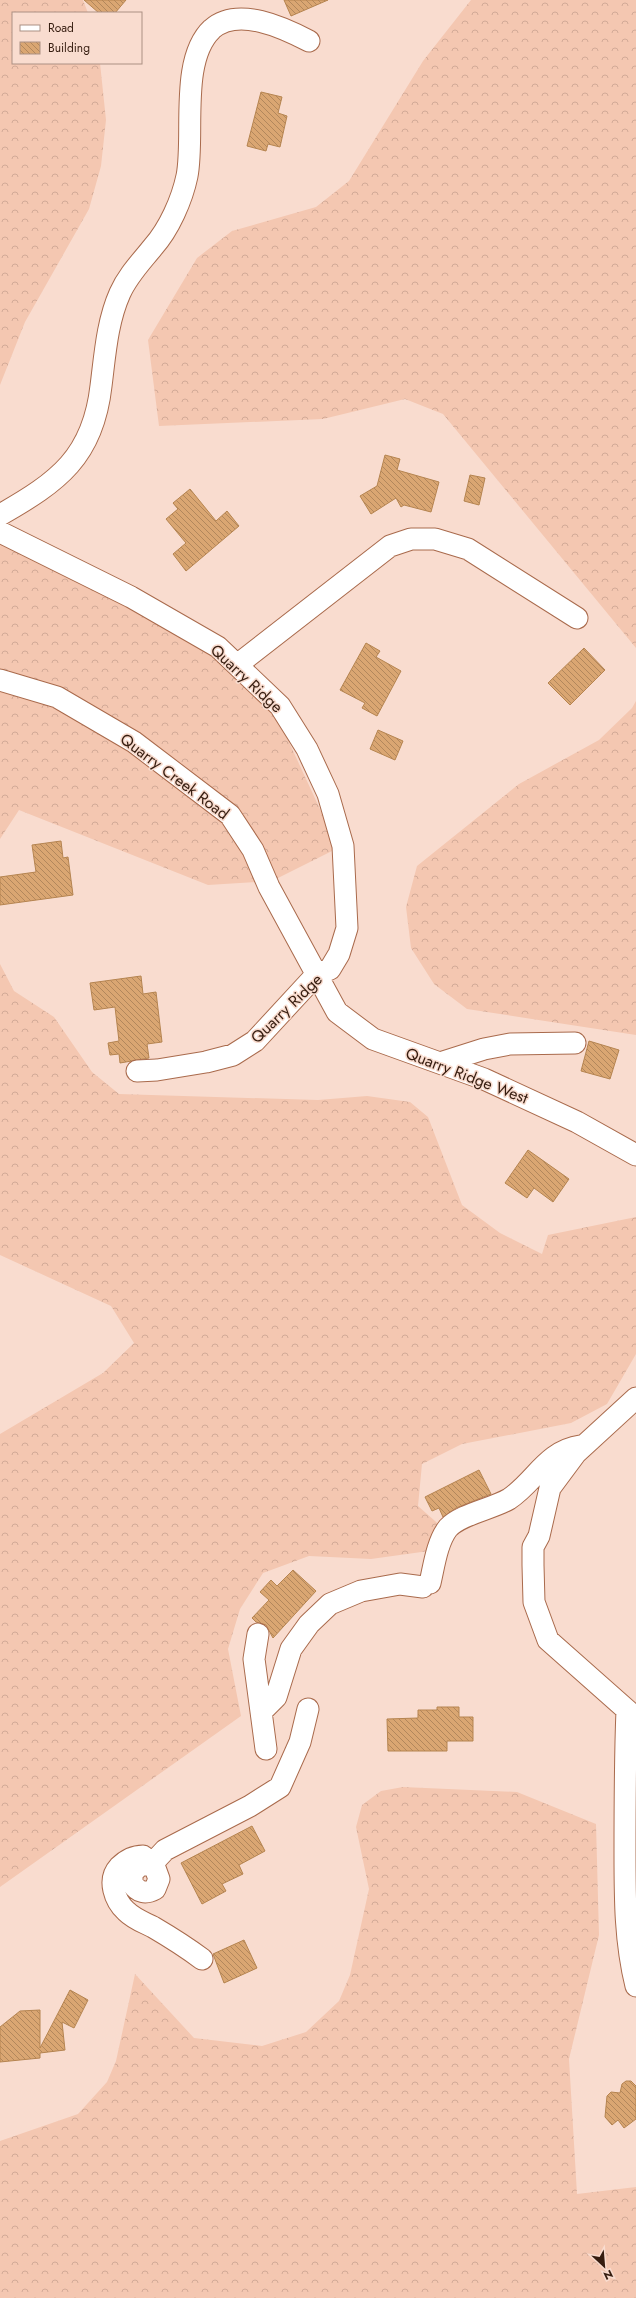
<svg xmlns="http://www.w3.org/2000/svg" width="636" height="2298" font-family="Jost,sans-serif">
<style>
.forest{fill:url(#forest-crowns)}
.building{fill:url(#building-back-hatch);stroke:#b58450}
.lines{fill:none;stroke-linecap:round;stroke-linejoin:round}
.minor-casing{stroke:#a96a4c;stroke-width:23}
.minor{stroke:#fff;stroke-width:21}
.labels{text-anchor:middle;stroke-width:3;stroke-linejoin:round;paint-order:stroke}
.street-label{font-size:16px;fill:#361d10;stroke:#f9dccf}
</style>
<defs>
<pattern id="forest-crowns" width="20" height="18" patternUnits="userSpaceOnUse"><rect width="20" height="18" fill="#f4c7b1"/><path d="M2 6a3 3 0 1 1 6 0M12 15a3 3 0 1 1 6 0" fill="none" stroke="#d2aa97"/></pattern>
<pattern id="building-back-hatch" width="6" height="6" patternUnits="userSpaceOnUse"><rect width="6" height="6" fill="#daa672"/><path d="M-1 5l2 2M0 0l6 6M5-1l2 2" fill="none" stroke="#b2875c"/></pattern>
</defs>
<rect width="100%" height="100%" fill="#f9dccf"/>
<path class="forest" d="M0 0H83L88 13H13V63H100L106 120 101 166 89 209 25 322 0 385Z
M471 0H636V648L443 414 405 399 323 419 159 426 148 340 197 258 232 231 316 207 349 181 423 61Z
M0 515 30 547 263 686 338 848 272 881 208 885 19 810 0 839Z
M636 701V1035L467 1009 434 984 411 948 406 907 417 866 519 784 599 740 632 708Z
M0 964 14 991 54 1017 92 1072 119 1094 318 1100 367 1096 410 1102 428 1117 462 1205 500 1233 542 1254 548 1235 636 1217V1354L607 1404 571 1423 462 1444 422 1464 418 1506 452 1536 436 1550 371 1559 309 1556 263 1573 240 1609 228 1649 241 1716 0 1887V1434L103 1373 134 1343 111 1306 0 1255Z
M403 1787 517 1792 596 1824 599 1935 569 2059 577 2194 636 2187V2298H0V2141L78 2114 107 2082 116 2061 135 1974 194 2038 262 2046 306 2032 339 2001 350 1975 369 1889 356 1827 362 1805 381 1791Z"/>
<path class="building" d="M84 0H126L115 13H99Z
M284 0H328L291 16Z
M261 92 282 97 278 113 287 116 280 147 268 144 266 151 247 146Z
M385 455 400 459 397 470 439 482 431 512 404 505 401 507 396 498 371 514 360 496 377 486Z
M470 475 485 478 479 505 464 501Z
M190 489 216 521 227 511 239 526 186 571 173 554 186 543 166 519 178 509 173 503Z
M366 643 380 651 376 657 401 671 377 716 362 708 365 703 340 690Z
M584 648 605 670 570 705 548 683Z
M378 730 403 741 395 760 370 749Z
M61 841 63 858 68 857 73 895 0 905V877L36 872 32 845Z
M141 976 143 994 156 992 162 1042 147 1044 149 1058 120 1063 119 1054 110 1055 108 1043 119 1041 115 1007 94 1010 90 983Z
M589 1041 619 1050 610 1079 581 1071Z
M528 1150 569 1179 553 1202 534 1188 527 1198 505 1183Z
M479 1470 491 1494 456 1508 443 1517 439 1508 432 1511 425 1497Z
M293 1570 316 1591 273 1638 266 1625 256 1622 252 1618 269 1600 260 1592 271 1580 277 1586Z
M437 1707H459V1717H473V1741H447V1751H388L387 1719 418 1718V1710H437Z
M252 1826 265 1851 239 1865 243 1874 222 1884 226 1891 202 1904 181 1863Z
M244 1940 257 1968 224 1983 213 1954Z
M70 1990 88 2000 74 2028 62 2022 65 2050 40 2053V2058L0 2062V2027L20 2011 40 2010V2048Z
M626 2081H631L636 2086V2119L624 2128 618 2120 612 2125 605 2117 607 2096 611 2092 620 2093 622 2084Z"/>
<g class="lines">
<g class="minor-casing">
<path id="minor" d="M0 515C58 482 93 457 101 386 105 355 107 322 120 293 128 275 141 262 153 247 169 229 182 200 187 176 195 136 179 60 212 29 238 6 284 28 309 41
M0 532 131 597 218 647 280 706 307 749 328 794 343 846 347 928 339 954 330 969 316 975 255 1041 233 1055 206 1062 157 1070 137 1071
M237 665 390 546 411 539H435L468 549 577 618
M0 680 57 697 134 742 230 815 253 850 269 887 337 1012 373 1039 484 1079 577 1122 636 1155
M440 1063 484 1049 510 1044 575 1043
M636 1398 576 1453 550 1488 539 1536 533 1547V1565L534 1602 548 1640 636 1718
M430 1583C434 1566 437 1542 448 1528 461 1514 492 1509 509 1499 536 1481 546 1451 581 1446
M258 1634 254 1659 266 1749
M627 1710C625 1758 625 1805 625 1853 625 1898 625 1942 636 1986
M261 1712 276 1697 291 1649 309 1624 330 1604 361 1591 400 1584 423 1587
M151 1865H140L132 1873V1883C138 1893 146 1894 155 1889L159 1879 155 1868 143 1856C133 1856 126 1860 119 1867 107 1880 115 1901 126 1911 134 1919 143 1922 153 1927 170 1937 186 1947 202 1959
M151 1865 165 1850 250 1806 280 1787 300 1742 308 1709"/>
</g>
<use href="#minor" class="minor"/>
</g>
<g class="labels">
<g class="street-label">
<text transform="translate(247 678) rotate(43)" y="6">Quarry Ridge</text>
<text transform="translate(175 776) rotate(37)" y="6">Quarry Creek Road</text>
<text transform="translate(286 1008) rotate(-44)" y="6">Quarry Ridge</text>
<text transform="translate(467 1075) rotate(21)" y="6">Quarry Ridge West</text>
</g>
</g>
<rect x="12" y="12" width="130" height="52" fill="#f9dccf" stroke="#ab9083"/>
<rect x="20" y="25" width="20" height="6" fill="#ffffff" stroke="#ab9083"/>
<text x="48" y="32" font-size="12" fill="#361d10">Road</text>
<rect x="20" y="42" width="20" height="12" fill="url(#building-back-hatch)" stroke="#ab9083"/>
<text x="48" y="52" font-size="12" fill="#361d10">Building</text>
<g transform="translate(604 2266) rotate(154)" stroke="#f9dccf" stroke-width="3" paint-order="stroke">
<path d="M0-3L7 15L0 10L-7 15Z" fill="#361d10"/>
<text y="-6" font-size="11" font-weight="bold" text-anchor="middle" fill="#361d10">N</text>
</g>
</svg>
